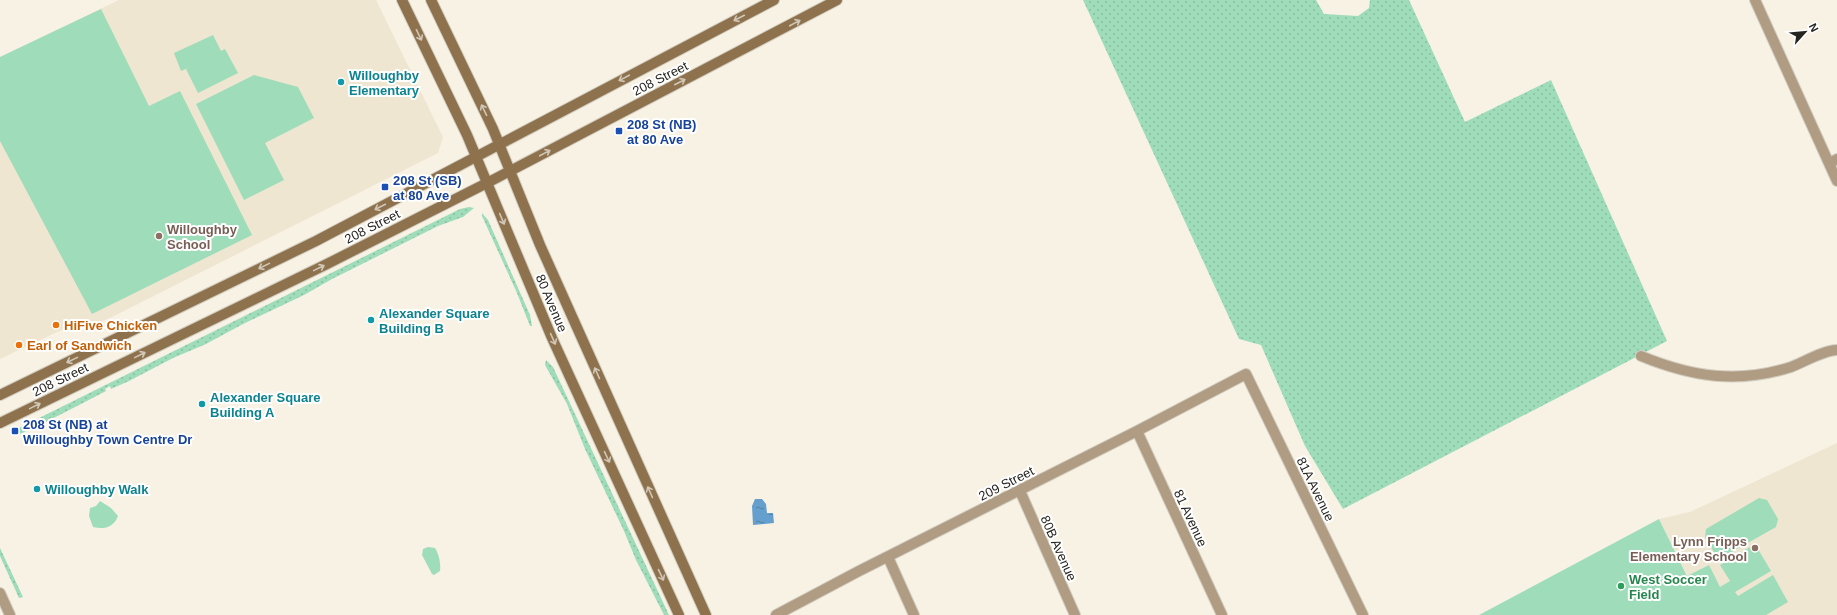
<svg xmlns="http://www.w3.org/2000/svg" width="1837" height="615" font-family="Helvetica,sans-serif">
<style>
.built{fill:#efe6d1}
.grass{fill:url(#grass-dots)}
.park{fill:#9edcba}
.water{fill:url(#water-ripples)}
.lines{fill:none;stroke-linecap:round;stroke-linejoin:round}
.minor-casing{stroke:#d2cdc1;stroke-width:12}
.tertiary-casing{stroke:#d2cdc1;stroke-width:12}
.secondary-casing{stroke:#d2cdc1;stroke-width:12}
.minor{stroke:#af9c83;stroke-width:10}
.tertiary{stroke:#af9c83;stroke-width:10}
.secondary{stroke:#8d724d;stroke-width:10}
.oneway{stroke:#d1c7b8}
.culture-dot{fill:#0f9aa8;stroke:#fff;stroke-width:1.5}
.transit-dot{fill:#1a4fb4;stroke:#fff;stroke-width:1.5}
.education-dot{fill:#8d6e63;stroke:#fff;stroke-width:1.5}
.food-dot{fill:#e8710a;stroke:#fff;stroke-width:1.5}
.leisure-dot{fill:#2e9e5b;stroke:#fff;stroke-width:1.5}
.labels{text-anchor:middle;stroke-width:4;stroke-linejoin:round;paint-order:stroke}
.culture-label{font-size:13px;font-weight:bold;fill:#0d838f;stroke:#fff;text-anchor:start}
.street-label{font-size:13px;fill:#26241f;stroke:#fff}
.transit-label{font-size:13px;font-weight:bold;fill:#164399;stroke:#fff;text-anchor:start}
.education-label{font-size:13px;font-weight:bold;fill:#785e54;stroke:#fff;text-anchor:start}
.food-label{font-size:13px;font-weight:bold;fill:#c56008;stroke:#fff;text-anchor:start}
.leisure-label{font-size:13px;font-weight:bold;fill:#27864d;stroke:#fff;text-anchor:start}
</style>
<defs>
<pattern id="grass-dots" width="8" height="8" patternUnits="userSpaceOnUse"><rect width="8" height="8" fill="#9edcba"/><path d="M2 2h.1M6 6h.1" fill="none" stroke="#88bd9f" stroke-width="1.8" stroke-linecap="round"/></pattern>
<pattern id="water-ripples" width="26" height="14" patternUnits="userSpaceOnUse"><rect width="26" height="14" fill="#649fcd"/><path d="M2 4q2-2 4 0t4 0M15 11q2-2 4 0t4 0" fill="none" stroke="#5281a6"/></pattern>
</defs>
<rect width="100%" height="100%" fill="#f8f2e4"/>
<path class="built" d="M119 0H376L443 137 438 153 110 318 96 324 85 319 0 359V57Z
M1837 443V615H1707L1659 519 1690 512Z"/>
<path class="grass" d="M1083 0H1316L1324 14 1358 16 1369 8 1370 0H1409L1465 122 1551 80 1667 341 1343 509 1305 446 1261 345 1239 339Z
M469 207 474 208 463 217 438 226 332 279 304 295 243 324 206 344 173 358 129 381 111 389 110 386 105 389 106 391C77 406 49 421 20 434L17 429 460 209Z
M482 213 488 220 530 315 532 326H530L517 293 482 216Z
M546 360 553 367 669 615H664L636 560 624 531 585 449 567 404 545 365Z
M0 548 23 597 19 598 0 556Z"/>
<path class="park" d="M101 9 149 106 180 91 252 235 92 314 0 141V57Z
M213 35 221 51 225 49 238 73 198 93 186 69 192 66 181 71 174 53Z
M254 75 298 87 314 118 265 143 284 180 244 200 196 104Z
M1759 498 1767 500 1778 519 1776 527 1723 557 1715 554 1705 537 1706 529Z
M100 501 111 508 118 516C114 527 104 530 93 527L89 516 90 508 96 506Z
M1659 519 1687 576 1709 565 1720 587 1730 581 1720 565 1755 544 1771 571 1735 592 1738 596 1773 575 1788 602 1766 615H1479Z
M428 547 435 548C439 554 441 564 440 571L434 575 432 574 422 555 423 549Z"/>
<path class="water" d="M755 499H762L766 504 767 513H773L774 523 753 525 752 506Z"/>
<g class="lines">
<g class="minor-casing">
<path id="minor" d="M1830 163 1837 159
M1641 356C1692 377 1738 384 1791 367 1804 362 1824 350 1837 350
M1137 431 1222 615
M1020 491 1075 615
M888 557 914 615
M776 615 859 571 1137 431 1246 374 1363 615"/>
</g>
<g class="tertiary-casing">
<path id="tertiary" d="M1755 0 1837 181
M0 593 10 615"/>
</g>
<g class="secondary-casing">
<path id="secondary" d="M402 0 467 135 552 338 679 615
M431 0 493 129 540 245 706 615
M0 395 316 241 774 0
M0 423 327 264 487 183 837 0"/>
</g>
<use href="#minor" class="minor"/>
<use href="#tertiary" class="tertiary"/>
<use href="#secondary" class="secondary"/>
</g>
<defs><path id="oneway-shaft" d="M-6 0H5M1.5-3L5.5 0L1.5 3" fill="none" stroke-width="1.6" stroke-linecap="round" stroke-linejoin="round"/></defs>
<g class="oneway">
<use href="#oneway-shaft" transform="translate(739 18) rotate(153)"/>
<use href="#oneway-shaft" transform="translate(795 23) rotate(-28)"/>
<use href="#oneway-shaft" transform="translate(419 35) rotate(64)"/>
<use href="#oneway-shaft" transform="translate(624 78) rotate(152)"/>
<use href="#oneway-shaft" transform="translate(680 82) rotate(-27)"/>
<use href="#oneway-shaft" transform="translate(484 110) rotate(-116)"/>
<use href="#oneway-shaft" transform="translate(545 153) rotate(-28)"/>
<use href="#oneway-shaft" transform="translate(380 207) rotate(153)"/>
<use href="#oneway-shaft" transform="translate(502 219) rotate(67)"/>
<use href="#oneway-shaft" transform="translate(264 266) rotate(154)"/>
<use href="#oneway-shaft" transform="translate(319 268) rotate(-26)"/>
<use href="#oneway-shaft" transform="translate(553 339) rotate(66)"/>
<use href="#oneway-shaft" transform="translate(140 355) rotate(-26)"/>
<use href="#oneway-shaft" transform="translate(72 360) rotate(154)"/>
<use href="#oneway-shaft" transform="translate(597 373) rotate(-114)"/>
<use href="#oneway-shaft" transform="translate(35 406) rotate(-26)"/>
<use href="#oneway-shaft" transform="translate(607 457) rotate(65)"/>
<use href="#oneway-shaft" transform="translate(650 492) rotate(-114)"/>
<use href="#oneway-shaft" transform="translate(661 575) rotate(65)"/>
</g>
<g class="culture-dot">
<circle cx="341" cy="82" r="4"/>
<circle cx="371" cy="320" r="4"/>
<circle cx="202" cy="404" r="4"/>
<circle cx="37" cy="489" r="4"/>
</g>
<g class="transit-dot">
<rect x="615" y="127" width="8" height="8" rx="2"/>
<rect x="381" y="183" width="8" height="8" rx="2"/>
<rect x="11" y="427" width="8" height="8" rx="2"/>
</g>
<g class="education-dot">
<circle cx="159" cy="236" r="4"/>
<circle cx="1755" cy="548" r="4"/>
</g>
<g class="food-dot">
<circle cx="56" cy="325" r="4"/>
<circle cx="19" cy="345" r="4"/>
</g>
<circle class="leisure-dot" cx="1621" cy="586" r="4"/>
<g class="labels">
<g class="culture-label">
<text x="349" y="80">Willoughby<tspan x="349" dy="15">Elementary</tspan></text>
<text x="379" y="318">Alexander Square<tspan x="379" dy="15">Building B</tspan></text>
<text x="210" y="402">Alexander Square<tspan x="210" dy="15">Building A</tspan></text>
<text x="45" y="494">Willoughby Walk</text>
</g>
<g class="street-label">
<text transform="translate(660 78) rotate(-27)" y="5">208 Street</text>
<text transform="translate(372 226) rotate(-27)" y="5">208 Street</text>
<text transform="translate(552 303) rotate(67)" y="5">80 Avenue</text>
<text transform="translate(60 379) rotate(-26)" y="5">208 Street</text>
<text transform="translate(1006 483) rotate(-27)" y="5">209 Street</text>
<text transform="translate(1316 489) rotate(64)" y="5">81A Avenue</text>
<text transform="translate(1191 518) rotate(65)" y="5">81 Avenue</text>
<text transform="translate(1059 548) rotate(66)" y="5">80B Avenue</text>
</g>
<g class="transit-label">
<text x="627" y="129">208 St (NB)<tspan x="627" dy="15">at 80 Ave</tspan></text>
<text x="393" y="185">208 St (SB)<tspan x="393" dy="15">at 80 Ave</tspan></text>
<text x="23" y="429">208 St (NB) at<tspan x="23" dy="15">Willoughby Town Centre Dr</tspan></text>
</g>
<g class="education-label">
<text x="167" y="234">Willoughby<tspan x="167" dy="15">School</tspan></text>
<text x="1747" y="546" text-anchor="end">Lynn Fripps<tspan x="1747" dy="15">Elementary School</tspan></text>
</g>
<g class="food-label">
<text x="64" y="330">HiFive Chicken</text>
<text x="27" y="350">Earl of Sandwich</text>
</g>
<g class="leisure-label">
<text x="1629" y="584">West Soccer<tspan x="1629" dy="15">Field</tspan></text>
</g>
</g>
<g transform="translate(1805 32) rotate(63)" stroke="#ffffff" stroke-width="3" paint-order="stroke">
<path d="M0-3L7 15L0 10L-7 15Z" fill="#26241f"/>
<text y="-6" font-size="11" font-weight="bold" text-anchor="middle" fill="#26241f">N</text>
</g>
</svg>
